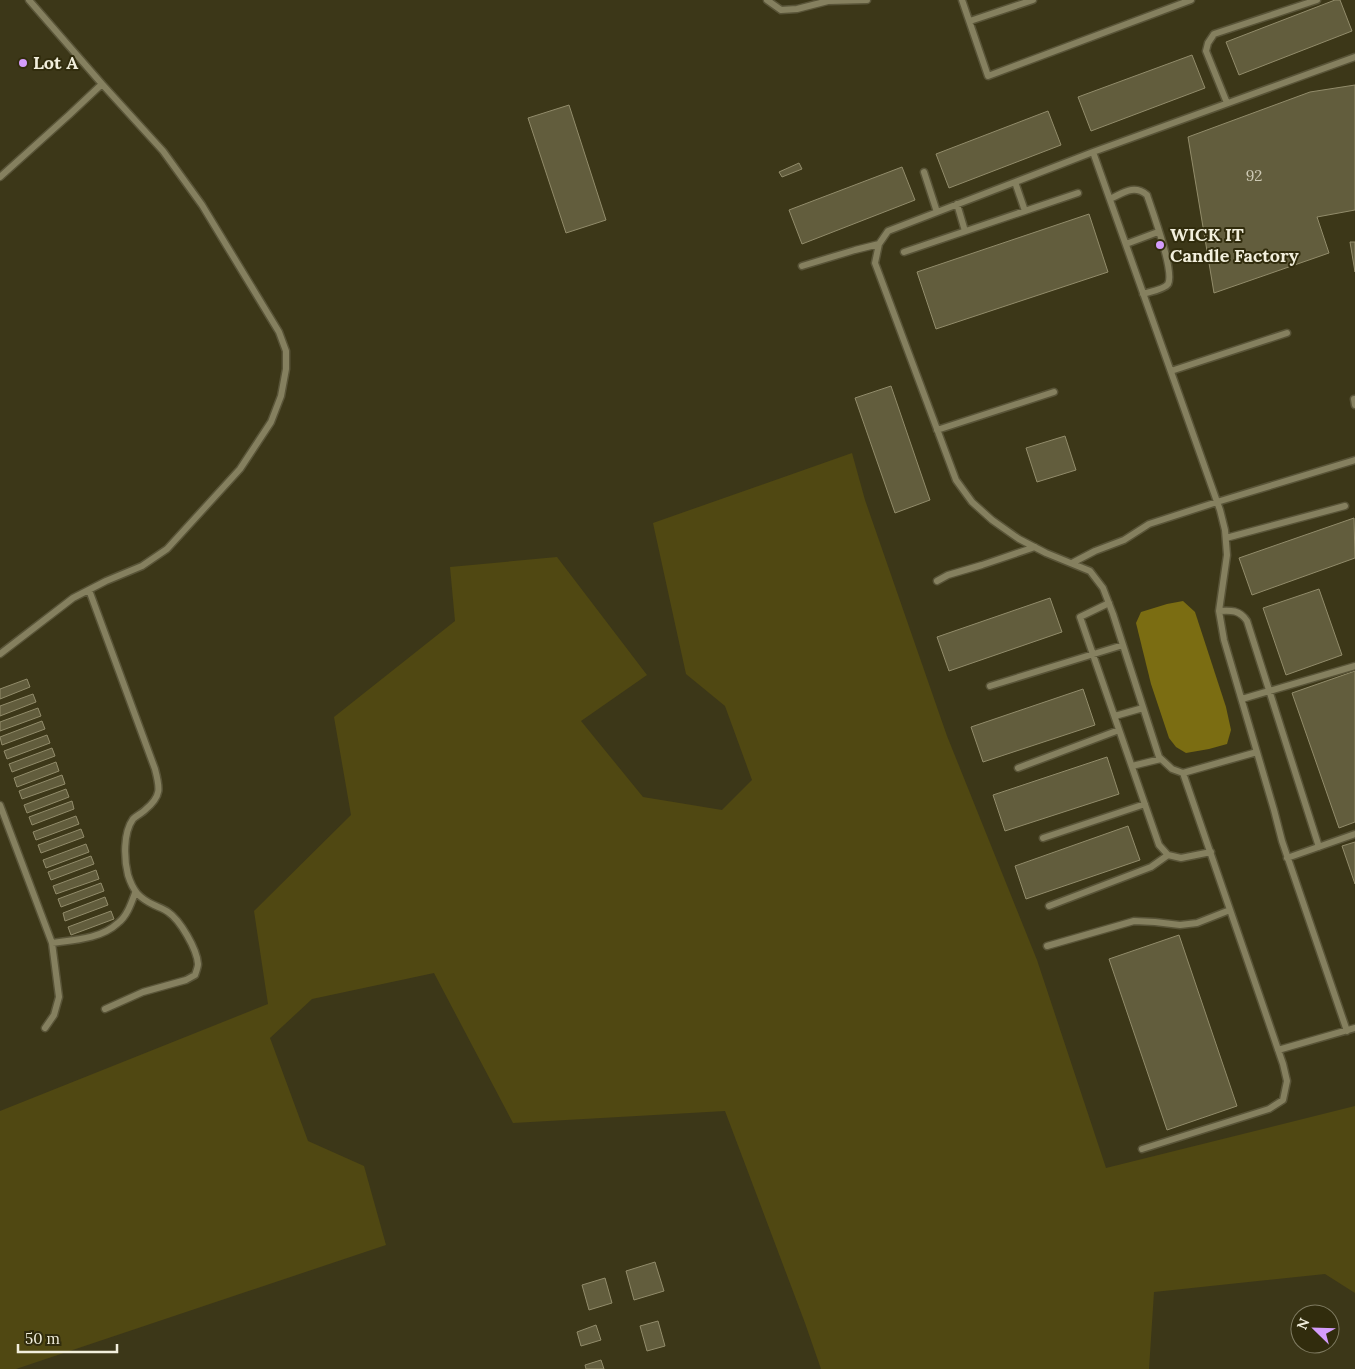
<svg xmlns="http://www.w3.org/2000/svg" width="1355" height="1369" font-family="Lora,serif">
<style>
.green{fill:#504812}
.water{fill:#7b6d12}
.building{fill:#625d3d;stroke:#928c6b}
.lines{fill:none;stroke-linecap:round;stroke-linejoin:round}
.lane-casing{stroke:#595438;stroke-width:9}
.lane{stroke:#85805f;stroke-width:6}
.poi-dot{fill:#d49cfc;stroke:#312c0d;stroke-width:2}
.labels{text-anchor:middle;stroke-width:4;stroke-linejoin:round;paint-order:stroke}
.number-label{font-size:15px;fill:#cecab5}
.poi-label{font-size:18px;font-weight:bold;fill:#f2efdd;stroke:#312c0d;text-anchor:start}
</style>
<rect width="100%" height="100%" fill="#3c3718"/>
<path class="green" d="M852 453 865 500 947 736 1037 960 1106 1168 1355 1106V1293L1325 1274 1154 1292 1149 1369H821L805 1323 725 1111 513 1123 434 973 312 999 270 1038 308 1141 364 1166 386 1245 16 1369H0V1111L268 1004 254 911 351 815 334 717 455 621 450 567 557 557 647 675 581 721 643 797 722 810 752 780 725 706 686 674 653 523Z"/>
<path class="water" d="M1183 601 1195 612 1226 707 1231 730 1227 744 1209 749 1186 753 1176 747 1169 738 1151 684 1136 623 1141 612 1167 604Z"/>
<path class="building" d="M1335 0H1340L1352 31 1239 75 1226 42Z
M1192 55 1205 88 1091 131 1078 97Z
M1355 85V210L1317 217 1329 253 1214 293 1188 137 1310 92Z
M569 105 606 220 566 233 528 118Z
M1048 111 1061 145 949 188 936 154Z
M799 163 802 169 782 177 779 172Z
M902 167 915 200 802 244 789 210Z
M1089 214 1108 272 936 329 917 272Z
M1350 242H1355V272Z
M891 386 930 500 895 513 855 398Z
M1065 436 1076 470 1037 482 1026 448Z
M1354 518 1355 558 1252 595 1239 558Z
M1319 589 1342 655 1286 675 1263 608Z
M1050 598 1062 632 949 671 937 637Z
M1355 671V822L1339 828 1292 693Z
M27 679 30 687 0 699V689Z
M1083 689 1095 725 983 762 971 727Z
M33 694 36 702 0 716V706Z
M38 708 41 716 0 731V722Z
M42 721 45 729 2 745 0 737Z
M47 735 50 743 7 759 4 751Z
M52 748 55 756 12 772 9 764Z
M1107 757 1119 794 1005 831 993 795Z
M56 762 59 771 17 787 14 778Z
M62 775 65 784 22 799 19 791Z
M66 789 69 797 27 813 24 805Z
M72 801 74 809 32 825 29 817Z
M76 816 79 824 36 840 33 832Z
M1128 826 1140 860 1026 899 1015 866Z
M81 829 84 837 41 853 38 845Z
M1355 842V884L1342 846Z
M86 844 89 852 46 868 43 860Z
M91 856 94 864 51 880 48 872Z
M96 870 99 879 56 894 53 886Z
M101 883 104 891 61 907 58 899Z
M105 897 108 905 65 921 63 913Z
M111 911 114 919 71 935 68 927Z
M1179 935 1237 1106 1167 1130 1109 959Z
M655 1262 664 1291 634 1300 626 1271Z
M605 1278 612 1303 589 1310 582 1285Z
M658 1321 665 1346 647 1351 640 1326Z
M596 1325 601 1340 581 1346 577 1332Z
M601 1360 604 1369H586L585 1365Z"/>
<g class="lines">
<g class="lane-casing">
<path id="lane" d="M767 0 781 10 797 9 828 1 867 0
M962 0 988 76 1191 0
M970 21 1033 0
M1227 103 1206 51 1208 43 1214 34 1317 0
M1093 152 1220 510 1225 530 1227 555 1219 611 1224 640 1274 810 1282 841 1347 1031
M924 172 937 212
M0 177 69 115 102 84 29 0
M1015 182 1025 211
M1110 199C1123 193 1134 184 1147 195 1152 210 1175 272 1168 284 1165 289 1149 292 1143 294
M957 204 965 231
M1126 244 1158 232
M904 252 1078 193
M802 266 855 250 879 244
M1171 371 1287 333
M1355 399H1354L1355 405
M937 430 1054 392
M1226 538 1345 506
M1072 563 1095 551 1124 540 1149 524 1217 502 1355 460
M937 581 948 575 982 565 1035 547
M89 590 155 769C160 788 162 796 145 810 142 813 136 816 133 819 123 833 124 859 128 875 133 891 139 898 154 905 158 907 164 909 168 912 180 920 197 949 198 964 198 967 196 972 195 975L186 980 143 992 105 1009
M1109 603 1080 617 1159 845 1168 855 1181 858 1211 852
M1219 611C1231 610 1240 610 1247 621L1319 847
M0 654 73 598 106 581 142 566 167 549 240 469 271 422 281 396 286 369V351L279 332 202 205 163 151 102 84
M990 686 1123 645
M1242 699 1355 666
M1115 716 1143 708
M1132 766 1161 759
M1018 768 1119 730
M1183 773 1257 752
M0 805 52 943 59 997 54 1015 45 1028
M1043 838 1145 804
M1287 858 1355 834
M1049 906 1151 867 1168 855
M52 943C74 940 101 939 118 923 127 916 131 904 135 893
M1047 946 1134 921 1155 922 1180 925 1197 923 1230 910
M1278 1050 1355 1028
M1142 1149 1269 1109 1283 1100 1287 1081 1283 1064 1183 773 1172 769 1159 757 1113 614 1103 588 1090 571 1046 553 1019 539 992 520 972 502 956 480 875 263 879 244 888 231 1093 152 1355 57"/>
</g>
<use href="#lane" class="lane"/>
</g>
<g class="poi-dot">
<circle cx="23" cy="63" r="5"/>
<circle cx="1160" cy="245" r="5"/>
</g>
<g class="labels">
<g class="number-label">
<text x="1254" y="181">92</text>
</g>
<g class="poi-label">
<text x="33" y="69">Lot A</text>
<text x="1170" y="241">WICK IT<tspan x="1170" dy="21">Candle Factory</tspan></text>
</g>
</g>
<g transform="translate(1315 1329) rotate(293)"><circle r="24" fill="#312c0d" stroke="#7e7a60"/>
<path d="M0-4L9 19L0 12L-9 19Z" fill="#d49cfc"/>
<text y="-8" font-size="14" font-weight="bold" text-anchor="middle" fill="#f2efdd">N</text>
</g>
<path d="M18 1344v8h99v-8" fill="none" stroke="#f2efdd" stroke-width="2.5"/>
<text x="25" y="1344" font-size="15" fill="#f2efdd" stroke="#312c0d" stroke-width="4" paint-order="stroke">50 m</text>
</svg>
